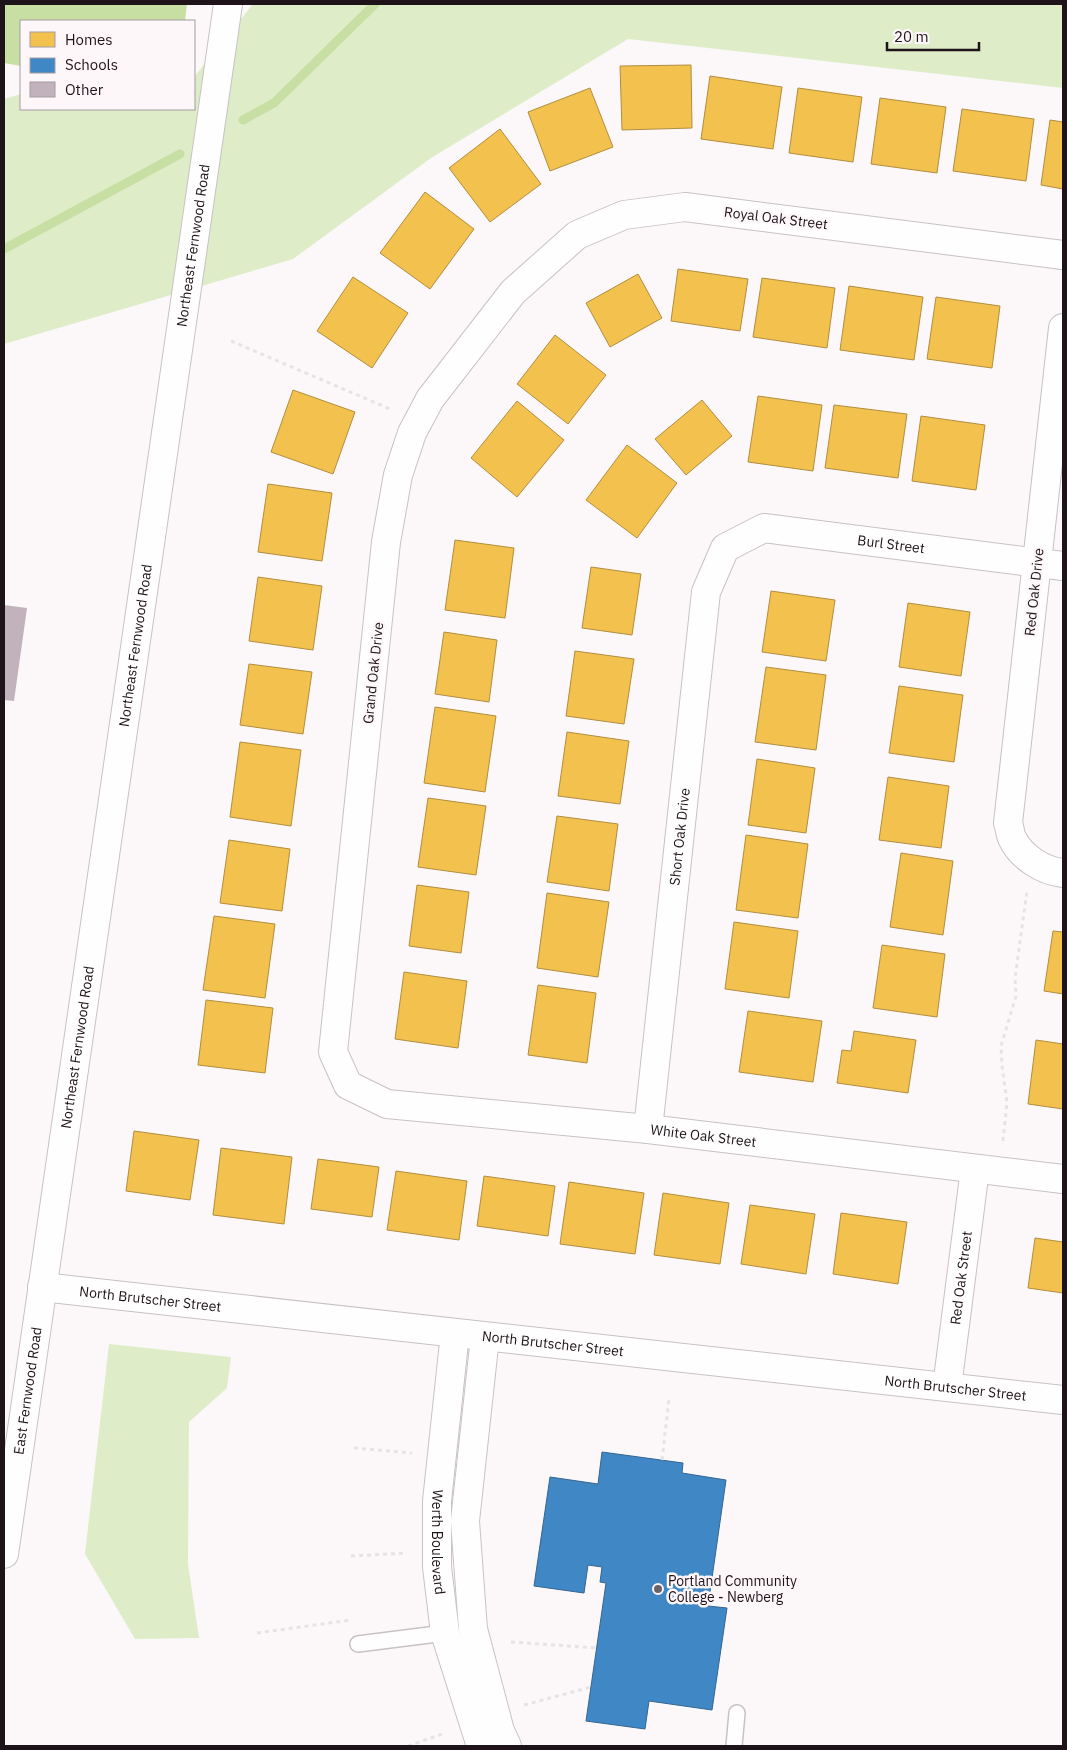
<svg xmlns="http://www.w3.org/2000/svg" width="1067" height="1750" font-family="'IBM Plex Sans',sans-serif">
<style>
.green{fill:#deecc8}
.water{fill:#c8dfa3}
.homes{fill:#f2c14e;stroke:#b28d3e}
.schools{fill:#3f88c5;stroke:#356591}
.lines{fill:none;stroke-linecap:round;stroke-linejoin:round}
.stream{stroke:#c8dfa3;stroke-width:9}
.building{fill:#c2b2bc}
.lane-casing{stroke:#c8c1c5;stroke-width:18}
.street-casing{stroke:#c8c1c5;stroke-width:30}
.secondary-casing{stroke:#c8c1c5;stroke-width:30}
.path{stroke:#e5e4e5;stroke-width:3;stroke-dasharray:4 4;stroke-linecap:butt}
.lane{stroke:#fffefe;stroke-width:15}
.street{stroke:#fffefe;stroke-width:28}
.secondary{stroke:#fffefe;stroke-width:28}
.poi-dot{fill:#6b6368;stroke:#fdf7fa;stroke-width:2}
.labels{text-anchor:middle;stroke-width:5;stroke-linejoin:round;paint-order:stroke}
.street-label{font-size:14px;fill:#1d1319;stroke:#fdf7fa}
.poi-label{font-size:14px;fill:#1d1319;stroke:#fdf7fa;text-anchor:start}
</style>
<rect width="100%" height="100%" fill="#fcf8fa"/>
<path class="green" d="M253 4H1063V88L628 39 431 158 293 259 4 344V99L21 94V109H194V77Z
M109 1344 231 1357 227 1388 189 1422 188 1564 199 1638 135 1639 85 1554Z"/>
<path class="water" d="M4 4H187L185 21H21V66L4 63Z"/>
<path class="homes" d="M691 65 692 128 622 130 620 66Z
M710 76 782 87 773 149 701 139Z
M590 88 613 147 550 171 528 112Z
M798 88 862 97 853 162 789 153Z
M880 98 946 107 937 173 871 164Z
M962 109 1034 119 1026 181 953 171Z
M1050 120 1063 122V189L1041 185Z
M500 129 541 184 490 222 449 168Z
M425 192 474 229 430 289 380 253Z
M678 269 748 279 740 331 671 321Z
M638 274 662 318 610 347 586 303Z
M353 277 408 313 372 368 317 331Z
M762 278 835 288 827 348 753 337Z
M849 286 923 297 914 360 840 350Z
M936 297 1000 306 992 368 927 359Z
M555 335 606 375 568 424 517 384Z
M293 390 355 412 333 474 271 452Z
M758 396 822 405 813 471 748 462Z
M702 400 732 436 686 475 655 439Z
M517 401 564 440 517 497 471 458Z
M834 405 907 414 898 478 825 468Z
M921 416 985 425 976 490 912 481Z
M627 445 677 483 637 538 586 500Z
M268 484 332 493 322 561 258 552Z
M455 540 514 548 505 618 445 610Z
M591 567 641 574 632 635 582 628Z
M258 577 322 586 313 650 249 641Z
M771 591 835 600 826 661 762 652Z
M908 603 970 612 961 676 899 667Z
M444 632 497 640 489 702 435 694Z
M575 651 634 659 624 724 566 716Z
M249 664 312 672 303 734 240 725Z
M766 667 826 675 816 750 755 742Z
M899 686 963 695 954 762 889 753Z
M435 707 496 716 485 792 424 783Z
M567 732 629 741 620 804 558 796Z
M240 742 301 750 291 826 230 817Z
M757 759 815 768 806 833 748 825Z
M888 777 949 786 941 848 879 840Z
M428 798 486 806 476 875 418 867Z
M557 816 618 824 609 891 547 882Z
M746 835 808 844 798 918 736 910Z
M229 840 290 849 282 911 220 903Z
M901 853 953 861 943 935 890 927Z
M417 885 469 892 461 953 409 946Z
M547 893 609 902 598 977 537 968Z
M214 916 275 924 265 998 203 990Z
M734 922 798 931 789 998 725 989Z
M1053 931 1063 932V994L1044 991Z
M882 945 945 954 937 1017 873 1008Z
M404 972 467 981 458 1048 395 1039Z
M538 985 596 993 587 1063 528 1055Z
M206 1000 273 1008 265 1073 198 1065Z
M748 1011 822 1021 813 1082 739 1072Z
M854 1031 916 1040 908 1093 837 1083 842 1050 851 1051Z
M1036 1040 1063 1044V1109L1028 1104Z
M134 1131 199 1140 190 1200 126 1191Z
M221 1148 292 1157 284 1224 213 1215Z
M318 1159 379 1167 372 1217 311 1209Z
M396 1171 467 1181 459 1240 387 1230Z
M484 1176 555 1186 548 1236 477 1226Z
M569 1182 644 1193 635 1254 560 1244Z
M663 1193 729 1203 720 1264 654 1255Z
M750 1205 815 1214 806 1274 741 1264Z
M841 1213 907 1222 898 1284 833 1274Z
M1035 1238 1063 1242V1293L1028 1288Z"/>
<path class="schools" d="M602 1452 683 1463 682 1473 726 1480 708 1606 727 1608 712 1710 649 1701 645 1729 586 1721 606 1583 600 1582 602 1567 588 1565 584 1593 534 1586 550 1477 598 1484Z"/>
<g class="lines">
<path class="stream" d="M243 120 274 103 375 4
M4 249 180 154"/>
</g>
<path class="building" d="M4 605 27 608 14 701 4 700Z"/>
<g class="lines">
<g class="lane-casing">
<path id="lane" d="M358 1644 445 1633
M734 1746 737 1713"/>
</g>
<g class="street-casing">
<g id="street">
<path id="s1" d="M1063 255 685 207 624 215 577 235 513 292 430 399 412 433 398 475 386 542 333 1052 348 1085 387 1104 648 1129 1063 1179"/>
<path d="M1063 328 1008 823C1010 828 1010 834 1012 838 1021 857 1043 871 1063 873"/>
<path id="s2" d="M648 1129 706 592 725 548 764 528 1063 566"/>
<path id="s3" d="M947 1387 975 1169"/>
</g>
</g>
<g class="secondary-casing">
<g id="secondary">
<path id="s4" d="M42 1287 1063 1400"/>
<path id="s5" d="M455 1333 437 1501V1567L445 1633 481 1746"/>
<path d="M485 1337 465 1521 473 1629 500 1731 507 1746"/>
<path id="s6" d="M4 1554 228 4"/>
</g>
</g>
<path class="path" d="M231 341 390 409
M1003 1141 1007 1102 1002 1066 1001 1046 1016 996 1015 978 1027 891
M354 1448 412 1453
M662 1460 669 1399
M351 1556 407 1553
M257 1633 351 1620
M511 1642 597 1648
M524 1705 591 1687
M408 1746 445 1733"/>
<use href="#lane" class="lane"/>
<use href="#street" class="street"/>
<use href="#secondary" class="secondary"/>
</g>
<circle class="poi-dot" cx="658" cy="1589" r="5"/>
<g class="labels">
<g class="street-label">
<text transform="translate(776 218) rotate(7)" y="5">Royal Oak Street</text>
<text dy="5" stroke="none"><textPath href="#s6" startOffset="1322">Northeast Fernwood Road</textPath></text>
<text dy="5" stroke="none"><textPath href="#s2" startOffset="760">Burl Street</textPath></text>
<text transform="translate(1034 592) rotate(-84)" y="5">Red Oak Drive</text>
<text dy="5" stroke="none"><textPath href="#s6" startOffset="918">Northeast Fernwood Road</textPath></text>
<text transform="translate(373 673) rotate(-84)" y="5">Grand Oak Drive</text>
<text dy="5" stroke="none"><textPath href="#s2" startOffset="294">Short Oak Drive</textPath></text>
<text dy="5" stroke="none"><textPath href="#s6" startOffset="512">Northeast Fernwood Road</textPath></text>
<text dy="5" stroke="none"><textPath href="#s1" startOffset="1776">White Oak Street</textPath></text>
<text dy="5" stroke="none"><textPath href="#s3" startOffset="110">Red Oak Street</textPath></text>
<text dy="5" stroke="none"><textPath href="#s4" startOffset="109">North Brutscher Street</textPath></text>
<text dy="5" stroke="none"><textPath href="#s4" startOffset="514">North Brutscher Street</textPath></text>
<text dy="5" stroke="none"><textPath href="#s4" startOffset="919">North Brutscher Street</textPath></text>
<text dy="5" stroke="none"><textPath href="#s6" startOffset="165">East Fernwood Road</textPath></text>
<text dy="5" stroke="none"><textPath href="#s5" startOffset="210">Werth Boulevard</textPath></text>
</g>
<g class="poi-label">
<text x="668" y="1586">Portland Community<tspan x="668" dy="16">College - Newberg</tspan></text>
</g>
</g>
<rect width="1067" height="1750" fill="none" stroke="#1d1319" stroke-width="10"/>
<rect x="20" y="20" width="175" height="90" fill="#fdf7fa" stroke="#a39ca0"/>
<rect x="30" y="32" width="25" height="15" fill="#f2c14e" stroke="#a39ca0"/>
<text x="65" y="45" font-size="15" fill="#1d1319">Homes</text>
<rect x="30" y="58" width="25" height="15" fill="#3f88c5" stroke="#a39ca0"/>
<text x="65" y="70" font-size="15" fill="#1d1319">Schools</text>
<rect x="30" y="82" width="25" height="15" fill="#c2b2bc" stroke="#a39ca0"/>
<text x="65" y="95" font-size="15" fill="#1d1319">Other</text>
<path d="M887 42v8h92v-8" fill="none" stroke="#1d1319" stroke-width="2.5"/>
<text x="894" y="42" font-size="15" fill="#1d1319" stroke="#fdf7fa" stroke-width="4" paint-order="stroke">20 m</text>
</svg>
